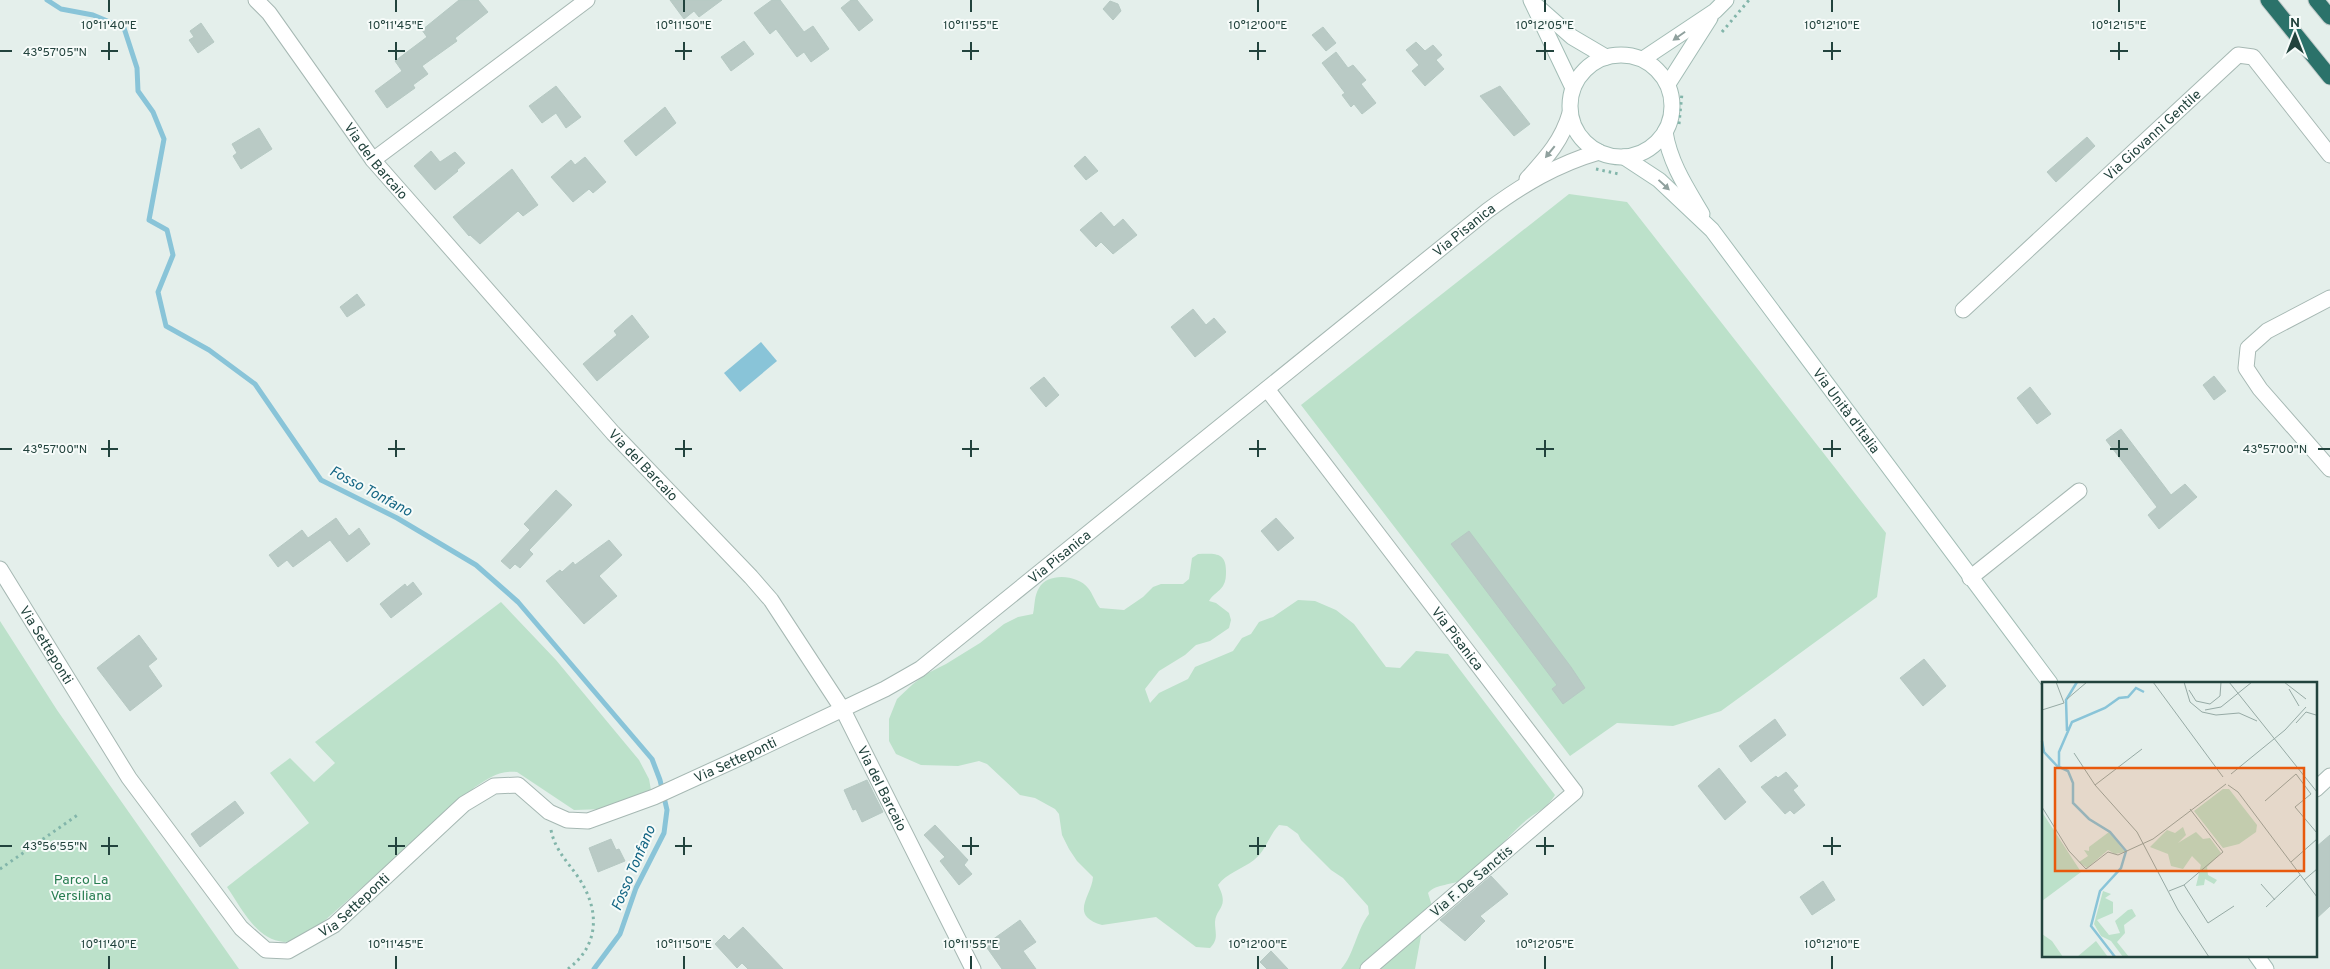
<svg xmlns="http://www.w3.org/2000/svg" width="2330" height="969" font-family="Overpass,sans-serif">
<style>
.green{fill:#bce1ca}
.water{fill:#89c4d8}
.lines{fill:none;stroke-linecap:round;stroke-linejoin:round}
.stream{stroke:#89c4d8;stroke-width:5}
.building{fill:#b9cac5;stroke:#b6c9c3}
.street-casing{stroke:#a6b8b3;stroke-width:17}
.secondary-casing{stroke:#a2bcb5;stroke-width:17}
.highway-casing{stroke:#c1cac9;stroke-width:17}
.path{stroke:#82b5aa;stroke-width:3;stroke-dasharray:2.5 4;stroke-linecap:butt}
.street{stroke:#fff;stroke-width:15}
.secondary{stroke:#fff;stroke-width:15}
.highway{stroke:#2b726a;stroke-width:15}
.oneway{fill:#90a19e}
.ticks{fill:none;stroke:#22433d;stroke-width:2}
.labels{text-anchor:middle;stroke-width:4;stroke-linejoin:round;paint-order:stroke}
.street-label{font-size:14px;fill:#22433d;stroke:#f6fbf9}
.park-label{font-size:14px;fill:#287d51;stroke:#f6fbf9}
.water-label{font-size:15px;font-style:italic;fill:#166785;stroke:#f6fbf9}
.inset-river{fill:none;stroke:#89c4d8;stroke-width:2.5}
.inset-road{fill:none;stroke:#96aaa5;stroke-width:1}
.view{fill:#e8590c;fill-opacity:0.15;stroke:#e8590c;stroke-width:2.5}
.inset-edge{fill:none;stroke:#22433d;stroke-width:2.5}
.ticks-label{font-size:12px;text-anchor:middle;fill:#22433d;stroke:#f6fbf9;stroke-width:4;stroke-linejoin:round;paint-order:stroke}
</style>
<rect width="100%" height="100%" fill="#e4efeb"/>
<path class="green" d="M1569 194 1627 202 1886 533 1877 597 1721 711 1673 726 1617 723 1570 756 1301 405Z
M1198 554C1213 554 1226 551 1226 571 1226 576 1226 581 1223 586 1219 592 1213 594 1209 601L1216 603 1229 613 1231 620 1229 628 1210 641 1196 645 1185 655 1159 671 1145 689 1150 703 1159 693 1188 679 1195 667 1233 651 1242 638 1251 634 1259 622 1273 617 1298 600 1315 601 1336 610 1354 624 1386 667 1400 668 1416 651 1448 654 1555 795C1544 812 1536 811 1523 823 1502 842 1487 863 1463 879 1452 886 1437 883 1428 893L1432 906 1423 925 1415 969H1341C1354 955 1356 931 1369 914L1368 906 1343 878 1331 870 1301 840 1298 834 1287 826 1279 825C1269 835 1266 851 1254 860 1242 869 1227 873 1218 885 1230 908 1216 907 1215 922 1215 933 1219 939 1210 948L1196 947 1156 917 1102 925C1068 915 1092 896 1093 877L1077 861 1069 849 1062 835 1059 814 1055 809 1035 798 1020 795 987 764 979 761 958 766 921 765 896 754 889 741V719L897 699 913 684 926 674 946 664 980 643 1004 624 1018 617 1033 614C1035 605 1034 596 1039 588 1048 572 1078 575 1088 588 1093 594 1095 602 1100 608L1124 610 1143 597 1153 587 1161 584H1183L1189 579 1192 558Z
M501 602 556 660 639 760 649 779 651 790 605 809 574 810 517 772C499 770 489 778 475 787L313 931C304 935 294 942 284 942 256 940 241 907 227 887L309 823 270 773 290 758 314 782 335 763 315 742Z
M0 621 57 710 239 969H0Z"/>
<path class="water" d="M761 342 777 361 740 392 724 373Z"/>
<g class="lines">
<path class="stream" d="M47 0 61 9 93 15 124 28 137 68 138 91 153 112 164 139 149 220 167 230 173 255 158 292 166 326 209 350 255 384 321 480 397 518 476 565 518 602 652 759 660 780 667 810 664 833 636 888 620 934 594 969"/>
</g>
<path class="building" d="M459 0H478L488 12 455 38 457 41 422 66 428 74 413 85 415 88 387 108 375 91 402 71 395 61 427 37 422 30Z
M670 0H722L699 17 694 11 684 19Z
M772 0H780L804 32 813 26 829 49 811 62 804 52 797 57 776 29 770 34 754 13Z
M851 0H857L873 20 859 31 841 8Z
M1110 1 1118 4 1121 11 1113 20 1103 9Z
M201 23 214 42 198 53 189 40 194 37 190 31Z
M1323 27 1336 43 1326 51 1312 35Z
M744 41 754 54 731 71 721 57Z
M1416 42 1425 51 1433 45 1442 55 1436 60 1444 69 1425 86 1412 71 1419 65 1406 50Z
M1336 52 1348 68 1353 65 1366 80 1361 84 1376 103 1362 114 1354 104 1351 107 1342 95 1345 93 1322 63Z
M556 86 581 117 566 128 556 113 542 123 529 106Z
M1500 86 1530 124 1514 136 1480 96Z
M665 107 676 123 636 156 624 141Z
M259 128 272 149 241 169 233 156 237 153 232 144Z
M2087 137 2095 146 2056 182 2047 172Z
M431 151 440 162 455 152 465 163 457 170 458 171 435 190 414 166Z
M1085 156 1098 171 1086 180 1074 166Z
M585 157 606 182 593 193 589 189 573 202 551 177 571 160 575 165Z
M512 169 538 205 523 216 518 211 480 244 470 235 469 236 453 217Z
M1101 212 1114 227 1123 219 1137 235 1113 254 1101 242 1096 247 1080 230Z
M357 294 365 305 347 317 340 307Z
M1193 309 1206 325 1214 318 1226 332 1195 357 1171 327Z
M632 315 649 337 597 381 583 364 617 335 614 331Z
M2214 376 2226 391 2214 400 2203 385Z
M1044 377 1059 395 1046 407 1030 388Z
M2030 387 2051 414 2037 424 2017 398Z
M2121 429 2171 495 2185 484 2197 497 2159 529 2148 515 2157 507 2106 440Z
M556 490 572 505 529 550 533 554 520 568 515 564 510 569 501 561 530 530 524 524Z
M336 518 349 536 359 528 370 544 347 562 330 540 293 567 287 560 278 567 269 555 302 530 308 538Z
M1276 518 1294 538 1278 551 1261 531Z
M1469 531 1571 667 1585 688 1563 704 1552 689 1557 685 1451 544Z
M609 540 622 555 599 576 617 596 584 624 546 581 560 570 562 572 573 562 575 565Z
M413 582 422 594 391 618 380 604 405 584 407 587Z
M139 635 157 659 148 666 162 686 130 711 97 668Z
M1924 659 1946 686 1923 706 1900 678Z
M1775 719 1786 735 1751 762 1739 746Z
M1719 768 1746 802 1725 820 1698 786Z
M1786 772 1798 786 1793 790 1805 805 1794 814 1790 810 1785 814 1761 787 1776 776 1778 778Z
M867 780 883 812 862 822 856 809 853 810 844 790Z
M235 801 244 813 200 847 191 834Z
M935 825 968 860 964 865 972 874 959 885 940 861 945 857 924 835Z
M2330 835V906L2316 919V847Z
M611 839 616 850 619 849 625 861 598 872 589 848Z
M1491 876 1508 894 1480 916 1485 921 1465 941 1440 920Z
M1823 881 1835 900 1812 915 1800 897Z
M1020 920 1036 942 1023 951 1036 969H1002L985 945Z
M743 927 783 969H748L742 963 737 968 715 944 724 935 729 940Z
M1271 951 1288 969H1267L1260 962Z"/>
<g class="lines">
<g class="street-casing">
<g id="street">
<path id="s1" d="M256 0 269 13 373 160 613 433 751 577 771 600 843 710 973 969"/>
<path d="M373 160 587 0"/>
<path d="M1527 179C1546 158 1562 141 1570 113"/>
<path d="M2330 298 2267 331 2248 348 2246 368 2260 389 2330 469"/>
<path id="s2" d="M1963 310 2238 55 2253 57 2330 155"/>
<path id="s3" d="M1267 389 1575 792 1368 969"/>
<path id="s4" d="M0 569 129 778 241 928 266 950 288 951 334 925 464 804 494 786 518 785 549 812 567 820 588 821 654 797 748 754 885 689 920 669 1487 211C1522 185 1557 164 1599 152"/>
<path d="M1970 578 2079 491"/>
<path d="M2316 789 2330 776"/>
</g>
</g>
<g class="secondary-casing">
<g id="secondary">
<path d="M1531 0 1573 88"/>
<path d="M1538 7 1572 37 1606 57"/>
<circle cx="1621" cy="106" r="51"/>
<path d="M1643 59 1715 11 1726 0"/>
<path d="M1668 84 1710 18"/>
<path d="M1665 132C1670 163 1686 187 1702 214"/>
<path id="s5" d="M1624 157 1659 180 1712 230 2050 683"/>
<path d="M2256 955 2266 969"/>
</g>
</g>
<g class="highway-casing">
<path id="highway" d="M2268 0 2330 77
M2316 0 2330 17"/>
</g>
<path class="path" d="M1722 32 1749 0
M1679 124 1682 93
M1596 169 1619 174
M551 830C555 850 567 861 578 877 600 909 600 945 568 969
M0 869 79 814"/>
<use href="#street" class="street"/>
<use href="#secondary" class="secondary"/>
<use href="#highway" class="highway"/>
</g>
<defs><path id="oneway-solid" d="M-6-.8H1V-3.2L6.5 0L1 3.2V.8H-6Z" transform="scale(1.25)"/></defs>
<g class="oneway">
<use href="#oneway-solid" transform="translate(1679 36) rotate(145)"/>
<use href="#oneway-solid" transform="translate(1550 152) rotate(129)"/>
<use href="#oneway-solid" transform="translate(1664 185) rotate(43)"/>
</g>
<path class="ticks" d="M109 0V12M396 0V12M684 0V12M971 0V12M1258 0V12M1545 0V12M1832 0V12M2119 0V12M109 42V60M396 42V60M684 42V60M971 42V60M1258 42V60M1545 42V60M1832 42V60M2119 42V60M0 51H12M101 51H118M388 51H405M675 51H692M962 51H979M1249 51H1266M1536 51H1554M1823 51H1841M2110 51H2128M109 440V457M396 440V457M684 440V457M971 440V457M1258 440V457M1545 440V457M1832 440V457M2119 440V457M0 449H12M101 449H118M388 449H405M675 449H692M962 449H979M1249 449H1266M1536 449H1554M1823 449H1841M2110 449H2128M2318 449H2330M109 837V855M396 837V855M684 837V855M971 837V855M1258 837V855M1545 837V855M1832 837V855M0 846H12M101 846H118M388 846H405M675 846H692M962 846H979M1249 846H1266M1536 846H1554M1823 846H1841M109 956V969M396 956V969M684 956V969M971 956V969M1258 956V969M1545 956V969M1832 956V969"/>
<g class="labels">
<g class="street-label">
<text dy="5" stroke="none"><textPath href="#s2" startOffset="258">Via Giovanni Gentile</textPath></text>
<text dy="5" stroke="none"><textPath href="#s1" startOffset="201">Via del Barcaio</textPath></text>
<text dy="5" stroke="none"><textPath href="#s4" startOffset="1924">Via Pisanica</textPath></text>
<text dy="5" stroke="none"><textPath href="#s5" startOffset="340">Via Unità d'Italia</textPath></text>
<text dy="5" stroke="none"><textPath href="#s1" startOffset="606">Via del Barcaio</textPath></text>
<text dy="5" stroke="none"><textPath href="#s4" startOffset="1404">Via Pisanica</textPath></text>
<text dy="5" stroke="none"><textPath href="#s3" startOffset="314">Via Pisanica</textPath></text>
<text dy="5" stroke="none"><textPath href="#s4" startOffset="89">Via Setteponti</textPath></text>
<text dy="5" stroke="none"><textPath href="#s4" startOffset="1019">Via Setteponti</textPath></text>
<text dy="5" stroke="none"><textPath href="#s1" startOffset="1011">Via del Barcaio</textPath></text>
<text transform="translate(1471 881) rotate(-40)" y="5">Via F. De Sanctis</text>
<text dy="5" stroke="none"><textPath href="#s4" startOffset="569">Via Setteponti</textPath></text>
</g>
<g class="park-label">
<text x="81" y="884">Parco La<tspan x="81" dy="16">Versiliana</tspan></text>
</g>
<g class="water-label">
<text transform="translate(371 491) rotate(28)" y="5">Fosso Tonfano</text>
<text transform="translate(633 868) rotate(-67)" y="5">Fosso Tonfano</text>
</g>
</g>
<g transform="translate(2042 682)">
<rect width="275" height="275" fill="#e4efeb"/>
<path d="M181 107H187L215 143 214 150 197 162 181 166 152 129ZM0 130 39 190 0 219ZM141 145 144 153 136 161 154 150 161 157 168 156 179 171 165 185 166 193 175 198 172 202 163 197 162 203 154 204 159 183 150 174 141 187 129 184 126 172 108 165 125 148 133 151ZM67 150 83 170 73 172 66 168 45 186 37 180 46 174 42 168 47 169V165ZM61 209 69 212 63 216 71 220V231L55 238 67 253 78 251 73 239 86 228 90 227 94 234 82 243 83 251 75 260 87 275H81L69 259 59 254 52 242ZM0 252 10 259 21 275H0ZM54 259 66 275H35Z" fill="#bce1ca"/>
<path class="inset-river" d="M25 49 24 18 35 0M0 59 2 70 16 85M73 275 49 244 58 209 79 186 84 169 68 150 47 137 31 121V101L26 89 17 85V70L30 40 63 26 77 16 86 15 94 6 102 10"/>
<path class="inset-road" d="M111 0 181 95M142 0 148 20 160 30 174 33 197 31 215 39M187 0 275 110M242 0 264 17M247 7 257 24M147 8 154 19 168 22 178 14 179 0M25 17 45 0M0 28 22 21 14 0M163 28 179 25 210 0M254 41 264 30 274 33M32 71 53 103 95 150 136 228 167 275M189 92 243 48 264 25M53 103 100 67M186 103 196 110 275 215M223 119 254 92 269 112 253 125 275 151M0 125 27 169 44 187 66 170 76 173 111 157 184 102M249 180 275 157M262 198 275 187M219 202 233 218M142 203 181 170 148 127M127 209 142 203 166 241 192 224M224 225 258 193"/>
<path class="view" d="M13 86H262V189H13Z"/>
<rect width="275" height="275" class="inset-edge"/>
</g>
<g class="ticks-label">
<text x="109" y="29">10°11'40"E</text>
<text x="396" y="29">10°11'45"E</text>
<text x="684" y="29">10°11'50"E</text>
<text x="971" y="29">10°11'55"E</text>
<text x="1258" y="29">10°12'00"E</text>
<text x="1545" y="29">10°12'05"E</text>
<text x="1832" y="29">10°12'10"E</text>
<text x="2119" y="29">10°12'15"E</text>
<text x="55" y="56">43°57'05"N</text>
<text x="55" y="453">43°57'00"N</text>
<text x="2275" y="453">43°57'00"N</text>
<text x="55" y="850">43°56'55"N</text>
<text x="109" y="948">10°11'40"E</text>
<text x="396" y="948">10°11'45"E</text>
<text x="684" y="948">10°11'50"E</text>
<text x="971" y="948">10°11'55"E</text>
<text x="1258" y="948">10°12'00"E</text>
<text x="1545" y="948">10°12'05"E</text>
<text x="1832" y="948">10°12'10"E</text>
</g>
<g transform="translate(2295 35)" stroke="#f6fbf9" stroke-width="4" paint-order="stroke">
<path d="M0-4L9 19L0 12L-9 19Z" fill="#22433d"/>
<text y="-8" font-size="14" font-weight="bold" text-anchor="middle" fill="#22433d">N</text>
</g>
</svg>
